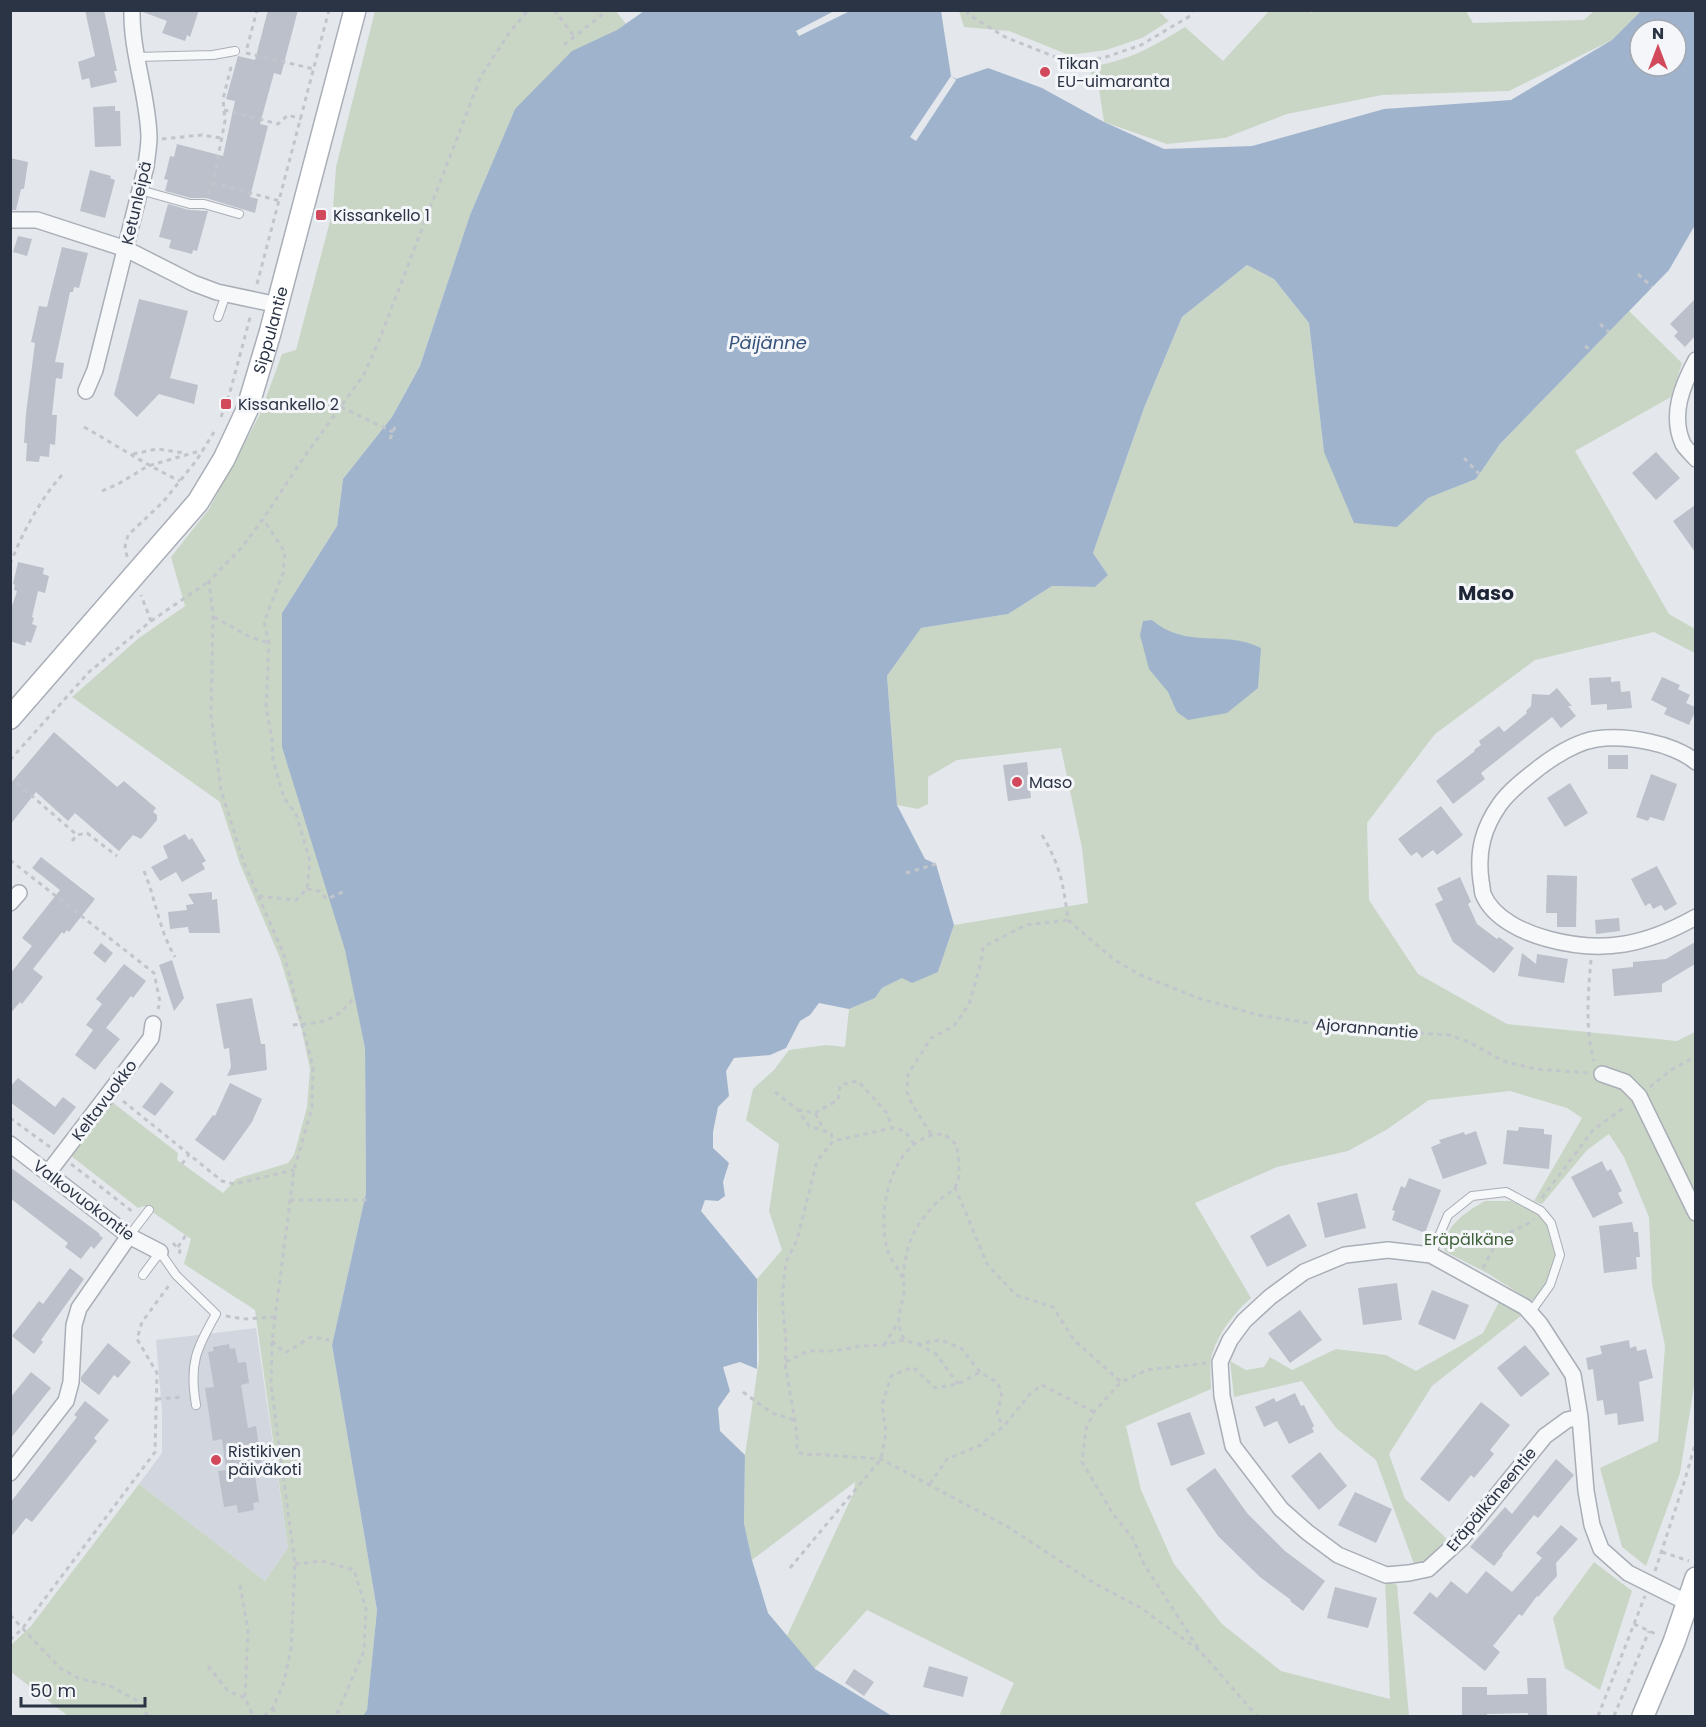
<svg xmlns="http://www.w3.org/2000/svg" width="1706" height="1727" font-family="Poppins,sans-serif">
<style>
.built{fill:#d2d6de}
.green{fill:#c9d6c5}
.water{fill:#9fb4cc;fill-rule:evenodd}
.pier{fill:#e4e7ec}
.building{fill:#bbc0ca}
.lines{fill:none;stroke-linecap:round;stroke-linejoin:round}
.lane-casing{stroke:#a9aeb7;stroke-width:10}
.street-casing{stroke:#a9aeb7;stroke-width:18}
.secondary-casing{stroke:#a9aeb7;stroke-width:24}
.path{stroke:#c2c5cb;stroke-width:3;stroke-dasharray:4.5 4.5;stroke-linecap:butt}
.lane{stroke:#f7f8fa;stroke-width:8}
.street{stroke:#f7f8fa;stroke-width:15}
.secondary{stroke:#fff;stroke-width:21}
.poi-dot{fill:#d1495b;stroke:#f4f6f9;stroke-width:2}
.labels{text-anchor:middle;stroke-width:6;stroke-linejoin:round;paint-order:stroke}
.poi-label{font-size:16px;fill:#2b3445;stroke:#f4f6f9;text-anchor:start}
.street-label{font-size:16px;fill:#2b3445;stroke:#f4f6f9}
.park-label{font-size:16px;fill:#3f6138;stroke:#f4f6f9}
.water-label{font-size:18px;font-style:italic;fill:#34527a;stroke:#f4f6f9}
.quarter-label{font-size:20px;font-weight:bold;fill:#1d2536;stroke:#f4f6f9}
</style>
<rect width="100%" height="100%" fill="#e4e7ec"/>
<path class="built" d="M256 1328 288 1548 265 1581 139 1484 162 1453V1411L156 1340Z"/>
<path class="green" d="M1316 10 1466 11 1473 23 1584 20 1594 11H1641L1612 40 1509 91 1382 95 1287 114 1225 138 1167 144 1104 122 1099 89 1088 67C1128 61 1151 48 1185 27L1223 61 1269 11H1309L1311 13Z
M375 11H616L626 24 515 109 470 215 420 366 392 417 343 479 337 526 282 613 365 1048 366 1193 332 1345 377 1610 367 1711 363 1716H68L11 1672 10 1646 31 1626 139 1484 265 1581 288 1548 255 1310 184 1264 191 1239 144 1206 138 1208 70 1155 112 1102 178 1153 177 1160 223 1193 236 1179 288 1163 294 1155 307 1107 310 1069 302 1031 280 958 240 864 220 802 72 697 139 638 185 606 171 557 209 509 260 414 282 354 296 350 333 210 336 167Z
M959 11H1158L1169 21 1142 38 1106 50 1069 55 1009 31 964 27Z
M1247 265 1274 279 1309 323 1324 452 1397 527 1428 498 1476 479 1500 444 1629 311 1682 363 1671 397 1575 451 1669 614 1695 629V653L1654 632 1535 660 1435 734 1367 823 1369 900 1418 974 1507 1024 1677 1041 1695 1032V1380L1680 1473 1646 1566 1622 1547 1600 1468 1658 1441 1665 1346 1652 1284 1649 1217 1624 1157 1609 1134 1587 1150 1542 1204 1534 1201 1582 1118 1567 1108 1510 1091 1429 1100 1386 1130 1348 1151 1277 1167 1195 1203 1251 1298C1234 1313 1219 1332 1212 1354 1209 1364 1211 1378 1211 1389L1126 1426 1141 1490 1174 1564 1222 1624 1281 1671 1390 1699 1385 1580 1397 1585 1409 1716H999L1014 1683 867 1610 814 1669 787 1636 854 1492 855 1482 752 1560 744 1523 745 1455 759 1360 757 1279 782 1250 769 1211 779 1144 746 1120 753 1089 774 1070 789 1050 826 1045 845 1047 849 1009 875 998 882 988 902 978 938 972 954 925 1088 903 1082 848 1061 748 957 760 928 777V804L918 809 897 805 887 676 921 628 1008 614 1052 586 1095 587 1108 575 1093 553 1144 408 1182 317Z
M1485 1201H1511L1530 1209 1546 1221 1554 1240 1556 1263 1550 1280 1536 1300H1529L1489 1274 1446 1252 1443 1247C1447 1224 1466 1212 1485 1201Z
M1499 1302 1522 1315 1432 1386 1389 1454 1405 1499 1447 1539 1425 1560 1414 1564 1376 1460 1336 1428 1302 1381 1234 1397 1230 1361 1246 1370 1264 1367 1270 1357 1292 1370 1336 1349 1386 1355 1416 1371 1483 1333Z
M1594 1562 1632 1591 1600 1690 1565 1668 1553 1618Z"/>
<path class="water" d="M644 11H941L951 76 956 79 988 68 1042 88 1104 122 1164 149 1252 146 1384 109 1511 100 1612 40 1641 11H1695V225L1669 270 1500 444 1476 479 1428 498 1397 527 1354 523 1324 452 1309 323 1274 279 1247 265 1182 317 1144 408 1093 553 1108 575 1095 587 1052 586 1008 614 921 628 887 676 897 805 925 859 936 864 954 925 938 972 912 983 902 978 882 988 875 998 849 1009 819 1003 810 1015 800 1021 786 1048 770 1055 734 1058 726 1071 729 1096 718 1107 713 1132V1148L729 1163 723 1182 725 1196 718 1201 705 1200 701 1211 757 1279V1369L740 1362 723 1367 730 1391 718 1408 720 1431 745 1455 744 1523 752 1560 768 1613 815 1669 892 1716H363L367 1710 377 1610 332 1345 366 1193 365 1048 345 950 282 747V613L337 526 343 479 392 417 420 366 470 215 515 109 572 51 617 30ZM1640 30H1676V66H1640Z
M1152 620C1186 650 1224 629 1261 648L1258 688 1227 713 1188 720 1177 712 1168 692 1149 669 1140 635 1143 621Z"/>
<path class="pier" d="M836 10 850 11 799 36 796 31Z
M951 76 956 80 916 141 910 137Z"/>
<path class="building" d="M85 10H104L117 71H114L117 82 91 88 89 78 82 80 78 62 95 56Z
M143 10H199L190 37 187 35 185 41 162 33 167 21 143 12Z
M268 10H298L281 75 274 73 260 124 268 126 250 197 258 199 255 213 206 198H191L165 191 168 180 164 179 167 169 170 156 174 157 177 144 223 156 235 101 226 99 238 56 255 60Z
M115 106V111H120L121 146 95 147 93 107Z
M10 158 28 162 24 189H21L16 210H10Z
M90 170 111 176 110 178 115 180 105 218 80 211Z
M168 204 189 210 208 211 197 251 193 250 192 254 169 248 171 240 159 237Z
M18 236 32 239 27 256 13 252Z
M62 247 88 253 79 288 74 287 73 292H70L55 362 64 363 62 379 56 378 52 415H57L55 445 50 444 49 457 40 456 39 462 26 461 27 443H24L26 413 35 343 31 342 39 306 47 307Z
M139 299 188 311 170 378 198 385 194 404 159 394 137 417 114 395Z
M1695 299V336L1685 347 1674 336 1678 332 1670 324Z
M1656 452 1680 478 1656 500 1632 473Z
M1695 505V552L1673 521Z
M18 562 44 568 43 574 49 576 45 593 38 591 32 617 34 618 32 624 37 626 31 643 26 641 25 646 10 641V612L17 591 14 590 15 585 13 584Z
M1611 677V682L1620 681 1621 692 1630 691 1632 708 1607 710V704L1591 705 1589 678Z
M1662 677 1680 685 1678 689 1690 695 1686 703 1695 707V712L1689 725 1664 714 1667 708 1651 700Z
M1557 688 1572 706H1568L1576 716 1561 728 1552 717 1481 773 1485 779 1453 804 1436 781 1475 751 1474 750 1481 745 1479 741 1499 726 1504 732 1527 713 1526 711 1531 706 1532 694 1549 695Z
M54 732 117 787 124 781 156 808 153 812 157 815V820L141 839 133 835 119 851 75 813 68 821 36 792 10 825V784Z
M1608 755H1628V769H1608Z
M1027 762 1031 798 1008 801 1003 765Z
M1651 774 1677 784 1664 821 1650 817 1648 821 1636 817Z
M1570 783 1588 813 1565 827 1547 798Z
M1441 806 1463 835 1437 855 1433 850 1422 858 1417 852 1411 856 1398 839Z
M185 834 189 840 192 838 206 861 202 863 205 869 182 882 176 872 160 881 151 867 168 858 163 846Z
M41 857 95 899 69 932 67 930 64 934 62 932 33 969 43 977 22 1004 20 1002 10 1014V974L32 946 22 938 60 890 32 868Z
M1657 866 1677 904 1665 911 1661 905 1653 909 1650 903 1645 906 1631 879Z
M1547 875 1577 876 1576 927H1557V913H1546Z
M1460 877 1471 902 1468 904 1477 924 1497 939 1499 937 1514 948 1494 973 1453 942 1435 904 1443 900 1437 888Z
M212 892V900L217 899 220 933H189L188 927 170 929 168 912 187 910 186 905 194 904 188 894Z
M1619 918 1620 931 1596 934 1595 920Z
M1695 942V964L1662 984V992L1614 996 1612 969 1633 967V962L1666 959Z
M101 943 113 953 105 963 93 953Z
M1522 953 1536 964 1537 954 1568 959 1564 983 1518 976Z
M172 960 184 998 174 1011 159 965Z
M124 964 146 981 133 998 131 996 106 1028 120 1039 95 1070 75 1055 93 1030 86 1025 102 1004 96 999Z
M252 998 261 1044H265L267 1070 227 1076 231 1067 229 1048 224 1049 216 1004Z
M18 1078 55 1107 63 1097 76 1107 54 1135 10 1102V1087Z
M161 1082 174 1092 155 1116 142 1107Z
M230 1083 262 1099 252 1122 224 1161 195 1140 213 1115 215 1116Z
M1519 1127 1544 1129V1134L1552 1135 1549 1169 1503 1164 1507 1130 1518 1131Z
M1476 1131 1487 1164 1443 1179 1431 1147 1441 1143 1439 1140 1464 1132 1465 1135Z
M1602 1161 1607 1171 1611 1169 1622 1191 1618 1193 1623 1203 1593 1218 1571 1177Z
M10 1167 100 1234 99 1235 103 1238 94 1249 91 1246 81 1259 65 1247 68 1243 10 1198Z
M1409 1178 1441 1190 1425 1233 1392 1220 1395 1211 1392 1210 1401 1186 1405 1188Z
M1357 1193 1366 1228 1325 1238 1317 1203Z
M1289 1214 1307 1246 1267 1267 1250 1236Z
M1632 1222 1634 1232H1638L1640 1257H1636L1637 1269 1604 1273 1599 1226Z
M70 1268 84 1279 41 1340 43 1342 34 1354 12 1336 39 1301 43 1304Z
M1397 1283 1402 1320 1363 1325 1358 1288Z
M1432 1290 1469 1305 1455 1340 1418 1324Z
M1300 1310 1322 1340 1290 1363 1268 1333Z
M1629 1340 1630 1348 1636 1346 1637 1351 1646 1349 1653 1378 1639 1382 1644 1421 1618 1425 1617 1413 1605 1415 1603 1400 1597 1401 1593 1369 1588 1370 1586 1358 1602 1354 1600 1346Z
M108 1343 131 1362 118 1378 114 1375 99 1395 81 1381V1377Z
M229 1344 230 1349 235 1348 238 1363 246 1362 249 1383 241 1385 248 1428 256 1426 263 1475 255 1476 259 1502 253 1503 254 1510 238 1513 237 1505 224 1507 218 1471 226 1470 222 1439 213 1441 205 1388 214 1387 208 1352 214 1351 213 1347Z
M1525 1345 1550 1374 1521 1397 1497 1368Z
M31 1372 51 1388 10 1439V1398Z
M1295 1393 1301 1406 1304 1405 1314 1426 1312 1428 1314 1432 1289 1444 1277 1421 1264 1427 1255 1407 1274 1398 1276 1402Z
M85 1401 109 1420 94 1438 97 1441 32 1522 26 1518 10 1538V1503L77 1417 74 1415Z
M1481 1402 1510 1425 1490 1450 1494 1454 1474 1478 1471 1475 1449 1502 1420 1479Z
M1190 1412 1205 1454 1171 1466 1157 1423Z
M1320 1452 1347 1486 1319 1510 1291 1476Z
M1556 1459 1574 1475 1538 1518 1534 1515 1502 1554 1503 1555 1494 1566 1470 1547 1505 1507 1512 1514Z
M1215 1468 1247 1513 1285 1551 1325 1581 1303 1611 1290 1601 1291 1600 1260 1577 1218 1536 1186 1489Z
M1355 1492 1392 1509 1376 1543 1338 1525Z
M1561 1525 1578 1539 1556 1563 1557 1576 1538 1597 1537 1596 1522 1616 1519 1614 1493 1646 1500 1652 1485 1671 1413 1613 1430 1592 1437 1598 1451 1581 1467 1594 1486 1571 1512 1592 1542 1558 1536 1553Z
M1335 1587 1377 1598 1368 1628 1327 1618Z
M929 1666 968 1677 963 1697 923 1687Z
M854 1669 874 1682 864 1696 845 1683Z
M1527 1678H1546L1547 1716H1528V1713L1487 1714V1716H1462V1687H1487V1695L1528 1694Z"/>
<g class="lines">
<g class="lane-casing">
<path id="lane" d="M136 57 213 55 235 51
M140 190 190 204H204L239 214
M218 317 226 294
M129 1236 149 1210
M1431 1255 1448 1215 1472 1196 1506 1192 1541 1211 1551 1223 1560 1255 1550 1285 1530 1313
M143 1275 160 1252 176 1275 216 1314C196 1349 189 1364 196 1405"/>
</g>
<g class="street-casing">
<path id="street" d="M10 220H37L126 249 193 283 217 292 278 305
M1696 360C1682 386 1670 415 1683 444 1686 449 1692 454 1696 459
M86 391 95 370 146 166C147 156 149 147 149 137 148 94 131 53 132 10
M1696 762C1684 752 1665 745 1650 742 1632 738 1615 736 1596 739 1577 742 1556 755 1540 767 1526 778 1510 790 1500 804 1483 828 1477 851 1481 881 1482 885 1482 890 1483 894 1493 919 1525 933 1548 939 1603 954 1646 945 1696 917
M10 903 19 893
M1602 1074 1625 1082 1639 1096 1696 1213
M10 1144 129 1236 160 1252
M48 1173 151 1038 153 1024
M1580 1417 1567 1420 1545 1436 1462 1538 1428 1569 1409 1573 1386 1575 1338 1555 1307 1532 1281 1509 1233 1446 1222 1396 1220 1362 1230 1340 1244 1321 1270 1297 1304 1272 1345 1255 1388 1250 1431 1255 1525 1307 1540 1324 1573 1375 1580 1417 1586 1491 1592 1525 1601 1549 1628 1573 1696 1607
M10 1473 66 1401 71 1382 74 1325 79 1308 129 1236"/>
</g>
<g class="secondary-casing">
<g id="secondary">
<path id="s1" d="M10 718 198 502 224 459 247 410 270 333 355 10"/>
<path d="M1643 1716 1674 1642 1696 1578"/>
</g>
</g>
<path class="path" d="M554 10 574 36
M968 10V14L1005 37 1068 62 1103 58 1141 45 1190 16 1193 10
M564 45 608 10
M247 48 257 10
M246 53 314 69
M224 110 278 124 288 115 301 119
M162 139 202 135 221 138
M213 183 280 201
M208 194 213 183 225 121 223 99 232 63
M1638 274 1652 287
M257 284 329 10
M1600 324 1609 332
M1585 346 1591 350
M341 407 393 432
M221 417 230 392 251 314
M84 427C116 445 146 465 180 481
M390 439 395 427
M133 454 157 449 185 453
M1464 458 1479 474
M102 491 118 484 148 466 203 450
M127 557 125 546 128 535 163 502 196 461 216 429
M10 564C23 532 39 501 62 475
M214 617 250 637 269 643
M151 621 208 582
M10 760 89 672 151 621 141 595
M17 783 77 835
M1042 835C1060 864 1064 887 1068 920L1112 958 1140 975 1198 998 1258 1015 1334 1027 1449 1035 1469 1042 1503 1061 1536 1069 1588 1073
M72 841 77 835 87 833 117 856
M10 860 154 973 160 1002 158 1009
M144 871C156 900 159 930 175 957
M906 873 936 864
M307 889 319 891 327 899 345 891
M259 896 296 900 307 889 310 861 296 814 284 798 273 760 272 739 266 708 269 643 264 622 283 573 285 552 263 519
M1591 960C1588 993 1585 1030 1594 1061
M293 1025C322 1022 332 1024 353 999
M1650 1087 1671 1070 1696 1056
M775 1092 798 1110 809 1126 831 1133 833 1141
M123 1101 222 1181 234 1184 294 1170
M798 1110 815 1113 824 1130
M815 1113 838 1100 840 1085 858 1081 887 1113 892 1128
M10 1118 50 1147
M931 1134 913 1106 907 1092 908 1074 931 1038 954 1026 969 1004 981 963 983 947 1026 925 1068 920
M914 1144 905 1131 892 1128 833 1141 817 1161 797 1240 786 1262 782 1298 786 1342 785 1363 797 1434V1451L804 1455 813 1454 881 1459 1008 1527 1094 1583 1141 1608 1200 1651 1257 1716
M71 1164 133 1212
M182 1164 189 1154
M955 1187 987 1264 1016 1295 1053 1307 1074 1340 1121 1382
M1542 1198 1593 1130 1626 1106
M290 1200H368
M173 1243 180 1251 178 1258
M178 1247 186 1235
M1483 1268C1490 1255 1495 1240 1509 1233 1518 1228 1526 1226 1534 1219
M903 1278C906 1244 913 1227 937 1202 942 1197 951 1193 955 1187 962 1176 958 1158 957 1145L944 1134C892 1134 875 1211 888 1252 891 1262 901 1270 903 1281 907 1297 898 1308 899 1322 899 1328 902 1334 904 1340
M226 1316 243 1319 275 1317
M272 1341 285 1353 311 1337 329 1340
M918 1344 936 1354 958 1384
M884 1345 899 1321
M786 1362 808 1351H834L860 1346 884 1345 904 1340 917 1344 941 1340 962 1349 980 1372 997 1382 1002 1392 997 1414 1003 1427
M743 1392 772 1413 794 1420
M157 1399 182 1397
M930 1484 947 1459 981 1445 990 1436 1003 1427 1030 1394 1042 1385 1094 1412
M1662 1552 1689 1561
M295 1564 322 1561 354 1570 366 1609 364 1651 336 1716
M790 1568 881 1459 886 1433 882 1405 891 1376 913 1367 935 1388 958 1384 980 1372
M1655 1571 1684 1483 1696 1441
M240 1585 248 1630 245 1698 253 1716
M10 1615 60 1668 78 1678 110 1686 136 1700 148 1716
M1634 1624 1658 1635
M10 1640 22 1629 155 1452 157 1373 137 1339 142 1322 170 1284
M1198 1648 1144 1564 1132 1537 1113 1514 1082 1462 1086 1429 1094 1412 1121 1382 1147 1370 1207 1363
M208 1666 228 1691 245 1698
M273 1708 276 1716
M264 1716 273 1708 284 1682 291 1648 295 1564 271 1385 272 1341 294 1170 312 1107 313 1067 284 955 244 863 221 790 211 715 213 616 209 581 243 546 263 519 304 457 363 376 378 343 481 76 509 33 528 10
M1598 1716 1645 1596
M1614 1716 1649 1631"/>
<use href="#lane" class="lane"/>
<use href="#street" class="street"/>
<use href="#secondary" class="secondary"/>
</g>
<g class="poi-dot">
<circle cx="1045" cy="72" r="6"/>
<rect x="315" y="209" width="12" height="12" rx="3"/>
<rect x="220" y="398" width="12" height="12" rx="3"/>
<circle cx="1017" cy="782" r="6"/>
<circle cx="216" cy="1460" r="6"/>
</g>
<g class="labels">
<g class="poi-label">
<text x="1057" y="69">Tikan<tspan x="1057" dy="18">EU-uimaranta</tspan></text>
<text x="333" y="221">Kissankello 1</text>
<text x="238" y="410">Kissankello 2</text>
<text x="1029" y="788">Maso</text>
<text x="228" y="1457">Ristikiven<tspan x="228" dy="18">päiväkoti</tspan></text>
</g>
<g class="street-label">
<text transform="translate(136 203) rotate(-77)" y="6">Ketunleipä</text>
<text dy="6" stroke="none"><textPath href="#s1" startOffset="474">Sippulantie</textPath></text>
<text transform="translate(1367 1028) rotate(5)" y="6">Ajorannantie</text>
<text transform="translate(104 1100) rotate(-53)" y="6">Keltavuokko</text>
<text transform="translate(84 1200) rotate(37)" y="6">Valkovuokontie</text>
<text transform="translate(1491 1499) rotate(-50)" y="6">Eräpälkäneentie</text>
</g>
<g class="park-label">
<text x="1469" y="1245">Eräpälkäne</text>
</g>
<g class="water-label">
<text x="768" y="349">Päijänne</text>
</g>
<g class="quarter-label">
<text x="1486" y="600">Maso</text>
</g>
</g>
<rect width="1706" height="1727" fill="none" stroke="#2b3445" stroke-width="24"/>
<g transform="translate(1658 48)"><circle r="28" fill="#f4f6f9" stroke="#a4a8b1" stroke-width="1.5"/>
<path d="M0-4.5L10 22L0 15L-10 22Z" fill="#d1495b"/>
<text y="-9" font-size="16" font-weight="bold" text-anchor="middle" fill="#2b3445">N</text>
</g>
<path d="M21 1697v9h124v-9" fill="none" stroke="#2b3445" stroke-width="3"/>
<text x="30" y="1697" font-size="18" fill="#2b3445" stroke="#f4f6f9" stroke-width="4.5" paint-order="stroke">50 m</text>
</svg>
